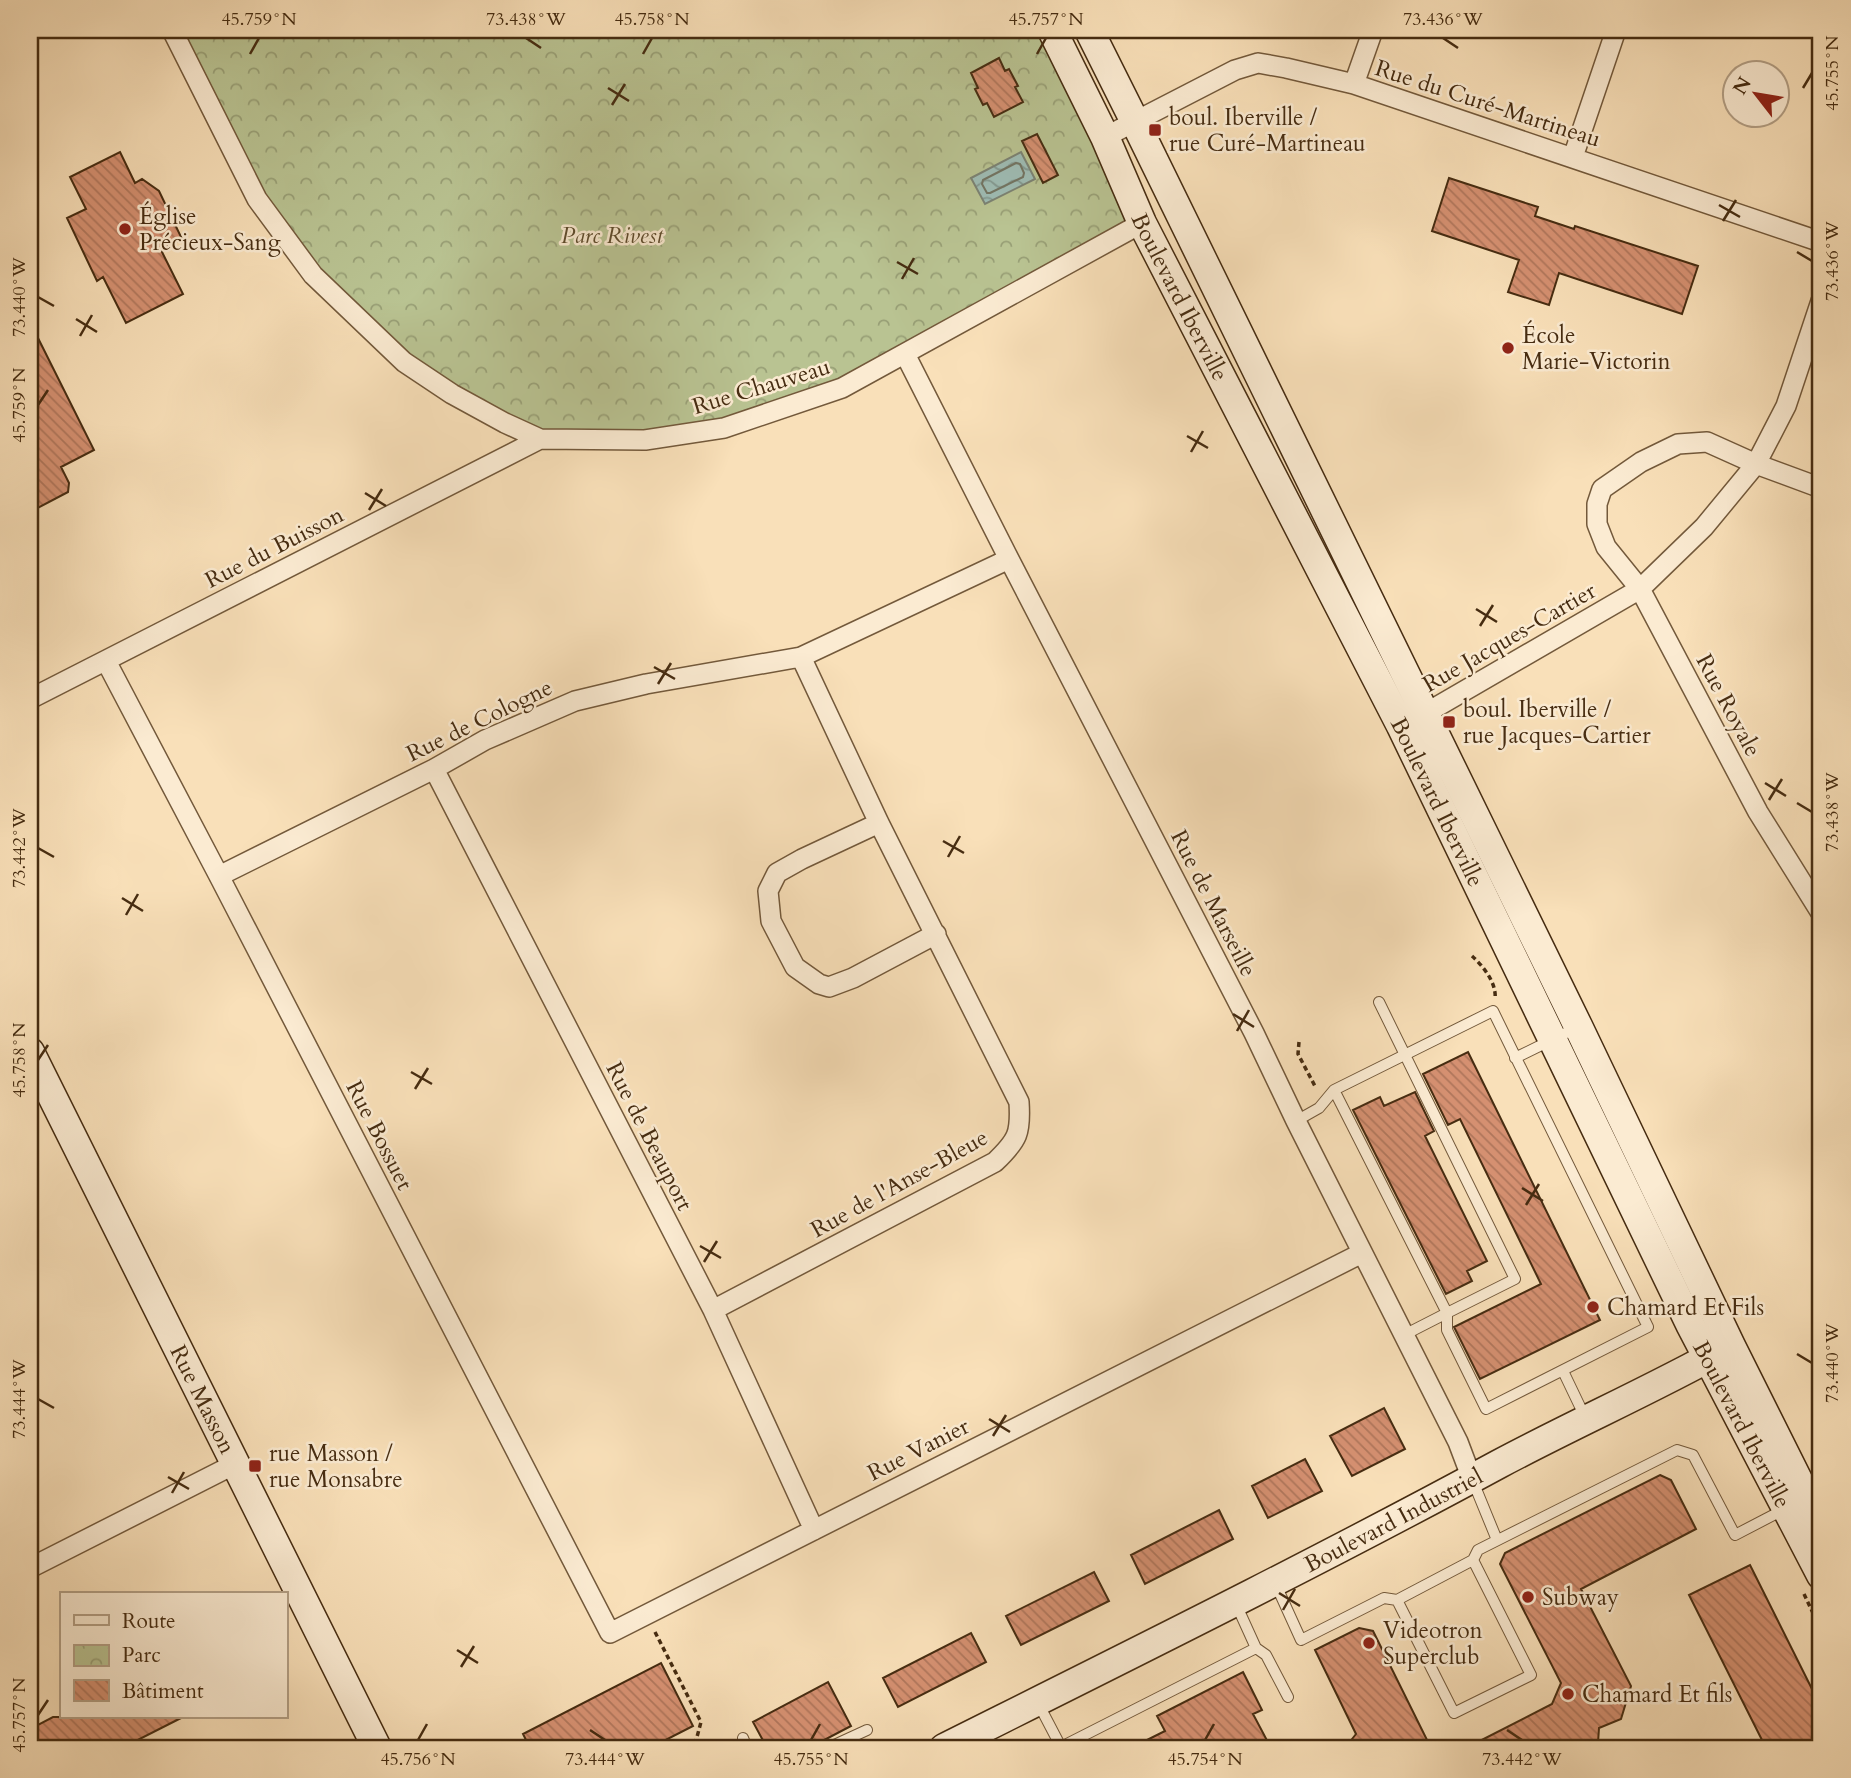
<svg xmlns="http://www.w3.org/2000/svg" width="1851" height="1778" font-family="Cardo,serif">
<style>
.park{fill:url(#park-crowns);stroke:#807852;stroke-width:2}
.water{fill:url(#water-waves);stroke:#7b8273;stroke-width:2}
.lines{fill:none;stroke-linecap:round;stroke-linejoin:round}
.shore{stroke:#727462;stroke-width:2}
.building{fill:url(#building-back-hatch);stroke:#462c11;stroke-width:2}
.lane-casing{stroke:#73593b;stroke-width:12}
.street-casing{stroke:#73593b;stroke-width:22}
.secondary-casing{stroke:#462c11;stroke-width:31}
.path{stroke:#462c11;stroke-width:3.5;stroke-dasharray:5 3.5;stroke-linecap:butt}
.lane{stroke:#fbebd2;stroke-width:10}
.street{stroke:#fbebd2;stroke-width:19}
.secondary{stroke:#fbebd2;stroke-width:28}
.ticks{fill:none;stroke:#462c11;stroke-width:2.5}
.poi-dot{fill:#8f2418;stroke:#fbebd2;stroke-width:2.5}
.labels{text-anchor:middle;stroke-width:5;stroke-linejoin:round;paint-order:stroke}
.street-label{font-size:23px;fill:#462c11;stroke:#fbebd2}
.poi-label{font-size:23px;fill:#462c11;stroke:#fbebd2;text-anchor:start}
.park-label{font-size:23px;font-style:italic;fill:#5d4a2b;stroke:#fbebd2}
.neatline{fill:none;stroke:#462c11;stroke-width:2.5}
.ticks-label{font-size:18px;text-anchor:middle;fill:#462c11}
</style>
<defs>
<pattern id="park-crowns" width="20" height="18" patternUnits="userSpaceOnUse" patternTransform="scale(1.75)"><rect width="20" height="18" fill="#b9c392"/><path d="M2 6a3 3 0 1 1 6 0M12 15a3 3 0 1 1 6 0" fill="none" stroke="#989f76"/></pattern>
<pattern id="water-waves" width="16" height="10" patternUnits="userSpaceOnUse" patternTransform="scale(1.75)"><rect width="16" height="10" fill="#9ebcb4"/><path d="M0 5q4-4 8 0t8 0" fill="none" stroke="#839991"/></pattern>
<pattern id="building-back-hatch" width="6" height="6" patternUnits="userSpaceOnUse" patternTransform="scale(1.75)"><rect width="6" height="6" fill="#d59071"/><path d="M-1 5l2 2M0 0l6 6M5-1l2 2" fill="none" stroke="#af765b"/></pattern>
</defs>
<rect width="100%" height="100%" fill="#f9e0b9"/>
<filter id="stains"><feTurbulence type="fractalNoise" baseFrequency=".00286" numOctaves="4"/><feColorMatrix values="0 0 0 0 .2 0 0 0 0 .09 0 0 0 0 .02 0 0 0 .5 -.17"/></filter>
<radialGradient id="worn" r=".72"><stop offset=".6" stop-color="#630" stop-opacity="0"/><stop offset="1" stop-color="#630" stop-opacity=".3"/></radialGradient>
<path class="park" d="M172 30H1052L1142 223 841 388 724 429 574 442 507 423 408 365 259 203Z"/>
<path class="water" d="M1021 152 1035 179 985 204 971 178Z"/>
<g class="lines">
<path class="shore" d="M1016 163 1020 164 1024 173 1023 177 990 193H987L982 184 983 180Z"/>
</g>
<path class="building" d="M999 58 1005 71 1009 69 1018 86 1015 87 1023 102 994 117 987 103 983 105 975 89 978 88 971 73Z
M1037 134 1058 175 1043 183 1022 141Z
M120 152 135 183 142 179 159 191 182 239 161 250 183 294 126 323 103 277 97 281 67 218 86 209 70 177Z
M1449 178 1538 207 1535 216 1574 229 1575 226 1698 266 1682 314 1559 273 1549 305 1508 292 1519 260 1432 231Z
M30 322 94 450 61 467 69 483 68 492 30 512Z
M1468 1052 1600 1320 1480 1379 1454 1327 1541 1284 1460 1119 1448 1125 1423 1074Z
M1415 1092 1434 1131 1425 1136 1487 1261 1467 1271 1472 1281 1446 1294 1353 1110 1380 1097 1384 1106Z
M1384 1408 1405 1449 1352 1476 1330 1436Z
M1305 1459 1322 1491 1268 1518 1252 1486Z
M1660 1475 1671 1480 1696 1529 1581 1589 1631 1686 1621 1719 1599 1728 1598 1743 1588 1748H1466L1552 1704 1561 1683 1500 1564 1505 1553Z
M1219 1510 1233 1539 1145 1584 1131 1555Z
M1750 1565 1821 1707V1748H1766L1689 1595Z
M1094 1572 1109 1601 1021 1645 1006 1616Z
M1359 1628 1373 1631 1431 1748H1345L1356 1734 1315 1650Z
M971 1633 986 1662 898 1707 883 1678Z
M661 1663 693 1726 650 1748H530L523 1734Z
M1243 1672 1262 1710 1253 1714 1271 1748H1131L1165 1731 1157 1716Z
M828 1682 851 1726 809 1748H767L753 1722Z
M53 1717H183L122 1748H30V1729Z"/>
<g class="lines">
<g class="lane-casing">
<path id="lane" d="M1515 1058 1578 1027
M1334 1090 1447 1313 1404 1335
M1296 1121 1319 1108 1334 1090 1493 1011 1648 1327 1486 1409 1447 1330V1313L1515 1279 1379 1002
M1563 1371 1585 1417
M1472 1479 1497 1540
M1276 1585 1301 1640 1384 1598 1397 1600 1473 1560 1478 1550 1677 1450 1693 1455 1735 1535 1783 1510
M1397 1600 1454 1713 1531 1675 1473 1560
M1236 1604 1256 1648 1266 1655 1288 1697
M1038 1703 1061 1747 1256 1648
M982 1730 991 1748
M743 1738 747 1748
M830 1747 867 1730"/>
</g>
<g class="street-casing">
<path id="street" d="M172 30 257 199 313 275 404 362 452 394 505 423 540 439 645 440 724 428 842 388 1142 223
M1354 84 1373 30
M1105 137 1235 70 1258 63 1286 68 1354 84 1821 242
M1573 157 1616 30
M905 354 1009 559 1254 1033 1296 1121 1458 1442 1472 1479
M1821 488 1756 464 1707 442 1678 444 1641 462 1602 489 1597 504V524L1606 547 1640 589 1758 812 1821 913
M106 661 219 876 610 1633 1362 1253
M30 699 540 439
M1414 720 1640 589 1704 527 1756 464 1786 406 1821 301
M434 769 713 1310 814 1530
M879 823 802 859 777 873 768 891 771 921 795 967 819 984 829 987 853 978 936 934
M219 876 434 769 485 740 575 701 646 684 801 657 1009 559
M713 1310 995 1162C1018 1140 1021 1133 1019 1102L879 823 801 657
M30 1568 235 1464"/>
</g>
<g class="secondary-casing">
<g id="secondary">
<path id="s1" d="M1052 30 1105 137 1142 223 1401 726 1690 1324 1821 1575"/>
<path d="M1089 30 1135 122 1578 1026 1731 1346 1821 1526"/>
<path id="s2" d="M30 1052 377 1748"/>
<path id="s3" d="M944 1748C1130 1655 1316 1563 1499 1464 1574 1424 1651 1390 1725 1349"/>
</g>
</g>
<path class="path" d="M1472 956C1483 966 1497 983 1495 999
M1299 1042 1298 1054 1316 1088
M1804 1594 1821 1630
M655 1632 701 1722 694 1748"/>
<use href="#lane" class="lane"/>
<use href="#street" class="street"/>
<use href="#secondary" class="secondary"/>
</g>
<path class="ticks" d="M526 38 541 48M1443 38 1458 48M250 54 259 38M643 54 652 38M1037 54 1046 38M608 88 629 101M1803 88 1812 73M612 105 625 84M1719 205 1740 217M1723 221 1736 200M1797 252 1812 261M897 262 918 274M902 279 914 258M38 297 54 306M76 319 97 332M80 336 92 315M38 405 48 390M1187 436 1208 448M1191 452 1203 431M365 493 386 506M369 510 382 489M1476 609 1497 622M1480 626 1493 605M654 667 675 679M658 684 671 663M1765 783 1786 796M1769 800 1782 779M1797 803 1812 812M943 841 964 853M38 848 54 857M948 857 960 836M122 898 143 911M126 915 138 894M1233 1014 1254 1027M1237 1031 1249 1010M38 1060 48 1045M411 1072 432 1084M415 1089 428 1068M1522 1188 1543 1201M1526 1205 1539 1184M700 1246 721 1258M704 1262 717 1241M1797 1354 1812 1363M38 1399 54 1408M989 1419 1010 1432M993 1436 1006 1415M168 1477 189 1489M172 1493 184 1472M1279 1593 1300 1606M1283 1610 1295 1589M457 1650 478 1663M461 1667 474 1646M38 1715 48 1700M590 1730 605 1740M1507 1730 1522 1740M418 1740 427 1724M811 1740 820 1724M1205 1740 1214 1724"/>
<g class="poi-dot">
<rect x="1148" y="123" width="14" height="14" rx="3.5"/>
<circle cx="125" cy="229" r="7"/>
<circle cx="1508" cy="348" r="7"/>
<rect x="1442" y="715" width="14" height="14" rx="3.5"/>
<circle cx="1593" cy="1307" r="7"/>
<rect x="248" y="1459" width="14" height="14" rx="3.5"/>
<circle cx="1528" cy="1597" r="7"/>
<circle cx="1369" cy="1643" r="7"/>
<circle cx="1568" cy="1694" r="7"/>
</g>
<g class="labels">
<g class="street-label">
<text transform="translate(1488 103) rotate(18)" y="8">Rue du Curé-Martineau</text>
<text dy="8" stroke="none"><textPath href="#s1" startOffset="296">Boulevard Iberville</textPath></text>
<text transform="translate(761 386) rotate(-17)" y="8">Rue Chauveau</text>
<text transform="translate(274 547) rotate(-27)" y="8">Rue du Buisson</text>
<text transform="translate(1509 637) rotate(-30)" y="8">Rue Jacques-Cartier</text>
<text transform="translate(1729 705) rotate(62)" y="8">Rue Royale</text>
<text transform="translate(479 720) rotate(-26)" y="8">Rue de Cologne</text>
<text dy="8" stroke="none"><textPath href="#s1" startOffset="863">Boulevard Iberville</textPath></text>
<text transform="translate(1214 903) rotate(63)" y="8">Rue de Marseille</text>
<text transform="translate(380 1135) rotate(63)" y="8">Rue Bossuet</text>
<text transform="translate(650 1136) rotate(63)" y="8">Rue de Beauport</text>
<text transform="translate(899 1183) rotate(-29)" y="8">Rue de l'Anse-Bleue</text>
<text dy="8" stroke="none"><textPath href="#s2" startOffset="388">Rue Masson</textPath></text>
<text dy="8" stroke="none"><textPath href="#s1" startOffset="1556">Boulevard Iberville</textPath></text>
<text transform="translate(918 1449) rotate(-27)" y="8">Rue Vanier</text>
<text dy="8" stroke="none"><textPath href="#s3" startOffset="504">Boulevard Industriel</textPath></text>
</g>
<g class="poi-label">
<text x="1169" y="125">boul. Iberville /<tspan x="1169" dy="26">rue Curé-Martineau</tspan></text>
<text x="139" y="224">Église<tspan x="139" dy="26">Précieux-Sang</tspan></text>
<text x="1522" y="343">École<tspan x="1522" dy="26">Marie-Victorin</tspan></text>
<text x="1463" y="717">boul. Iberville /<tspan x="1463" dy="26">rue Jacques-Cartier</tspan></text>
<text x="1607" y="1315">Chamard Et Fils</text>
<text x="269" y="1461">rue Masson /<tspan x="269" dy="26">rue Monsabre</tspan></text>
<text x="1542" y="1605">Subway</text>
<text x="1383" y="1638">Videotron<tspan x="1383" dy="26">Superclub</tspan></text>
<text x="1582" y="1702">Chamard Et fils</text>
</g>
<g class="park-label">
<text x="612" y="243">Parc Rivest</text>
</g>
</g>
<rect width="1851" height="1778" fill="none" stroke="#f9e0b9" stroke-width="77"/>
<rect x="60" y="1592" width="228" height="126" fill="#fbebd2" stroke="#b39f85" stroke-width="2"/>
<rect x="74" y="1615" width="35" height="10" fill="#fbebd2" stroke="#b39f85" stroke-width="2"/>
<text x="122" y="1628" font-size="21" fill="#462c11">Route</text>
<rect x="74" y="1645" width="35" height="21" fill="url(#park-crowns)" stroke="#b39f85" stroke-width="2"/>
<text x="122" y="1662" font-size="21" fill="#462c11">Parc</text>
<rect x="74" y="1680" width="35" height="21" fill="url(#building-back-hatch)" stroke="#b39f85" stroke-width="2"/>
<text x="122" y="1698" font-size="21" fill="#462c11">Bâtiment</text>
<g transform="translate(1756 94) rotate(301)"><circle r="33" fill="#fbebd2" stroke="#b39f85" stroke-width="2"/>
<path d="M0-5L12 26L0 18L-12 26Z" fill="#8f2418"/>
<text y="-10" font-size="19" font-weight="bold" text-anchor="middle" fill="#462c11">N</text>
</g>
<rect x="38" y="38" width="1774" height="1702" class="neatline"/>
<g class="ticks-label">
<text x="259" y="25">45.759°N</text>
<text x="526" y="25">73.438°W</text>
<text x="652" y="25">45.758°N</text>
<text x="1046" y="25">45.757°N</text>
<text x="1443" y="25">73.436°W</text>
<text transform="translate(1832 73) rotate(-90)" y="6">45.755°N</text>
<text transform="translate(1832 261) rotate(-90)" y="6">73.436°W</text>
<text transform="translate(19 297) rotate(-90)" y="6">73.440°W</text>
<text transform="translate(19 405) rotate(-90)" y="6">45.759°N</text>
<text transform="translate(1832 812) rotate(-90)" y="6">73.438°W</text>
<text transform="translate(19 848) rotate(-90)" y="6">73.442°W</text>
<text transform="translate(19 1060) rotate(-90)" y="6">45.758°N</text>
<text transform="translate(1832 1363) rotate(-90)" y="6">73.440°W</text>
<text transform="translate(19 1399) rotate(-90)" y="6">73.444°W</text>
<text transform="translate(19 1715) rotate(-90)" y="6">45.757°N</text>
<text x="418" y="1765">45.756°N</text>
<text x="605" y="1765">73.444°W</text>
<text x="811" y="1765">45.755°N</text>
<text x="1205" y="1765">45.754°N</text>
<text x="1522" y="1765">73.442°W</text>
</g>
<rect width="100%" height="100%" filter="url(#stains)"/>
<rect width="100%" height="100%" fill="url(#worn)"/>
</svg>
